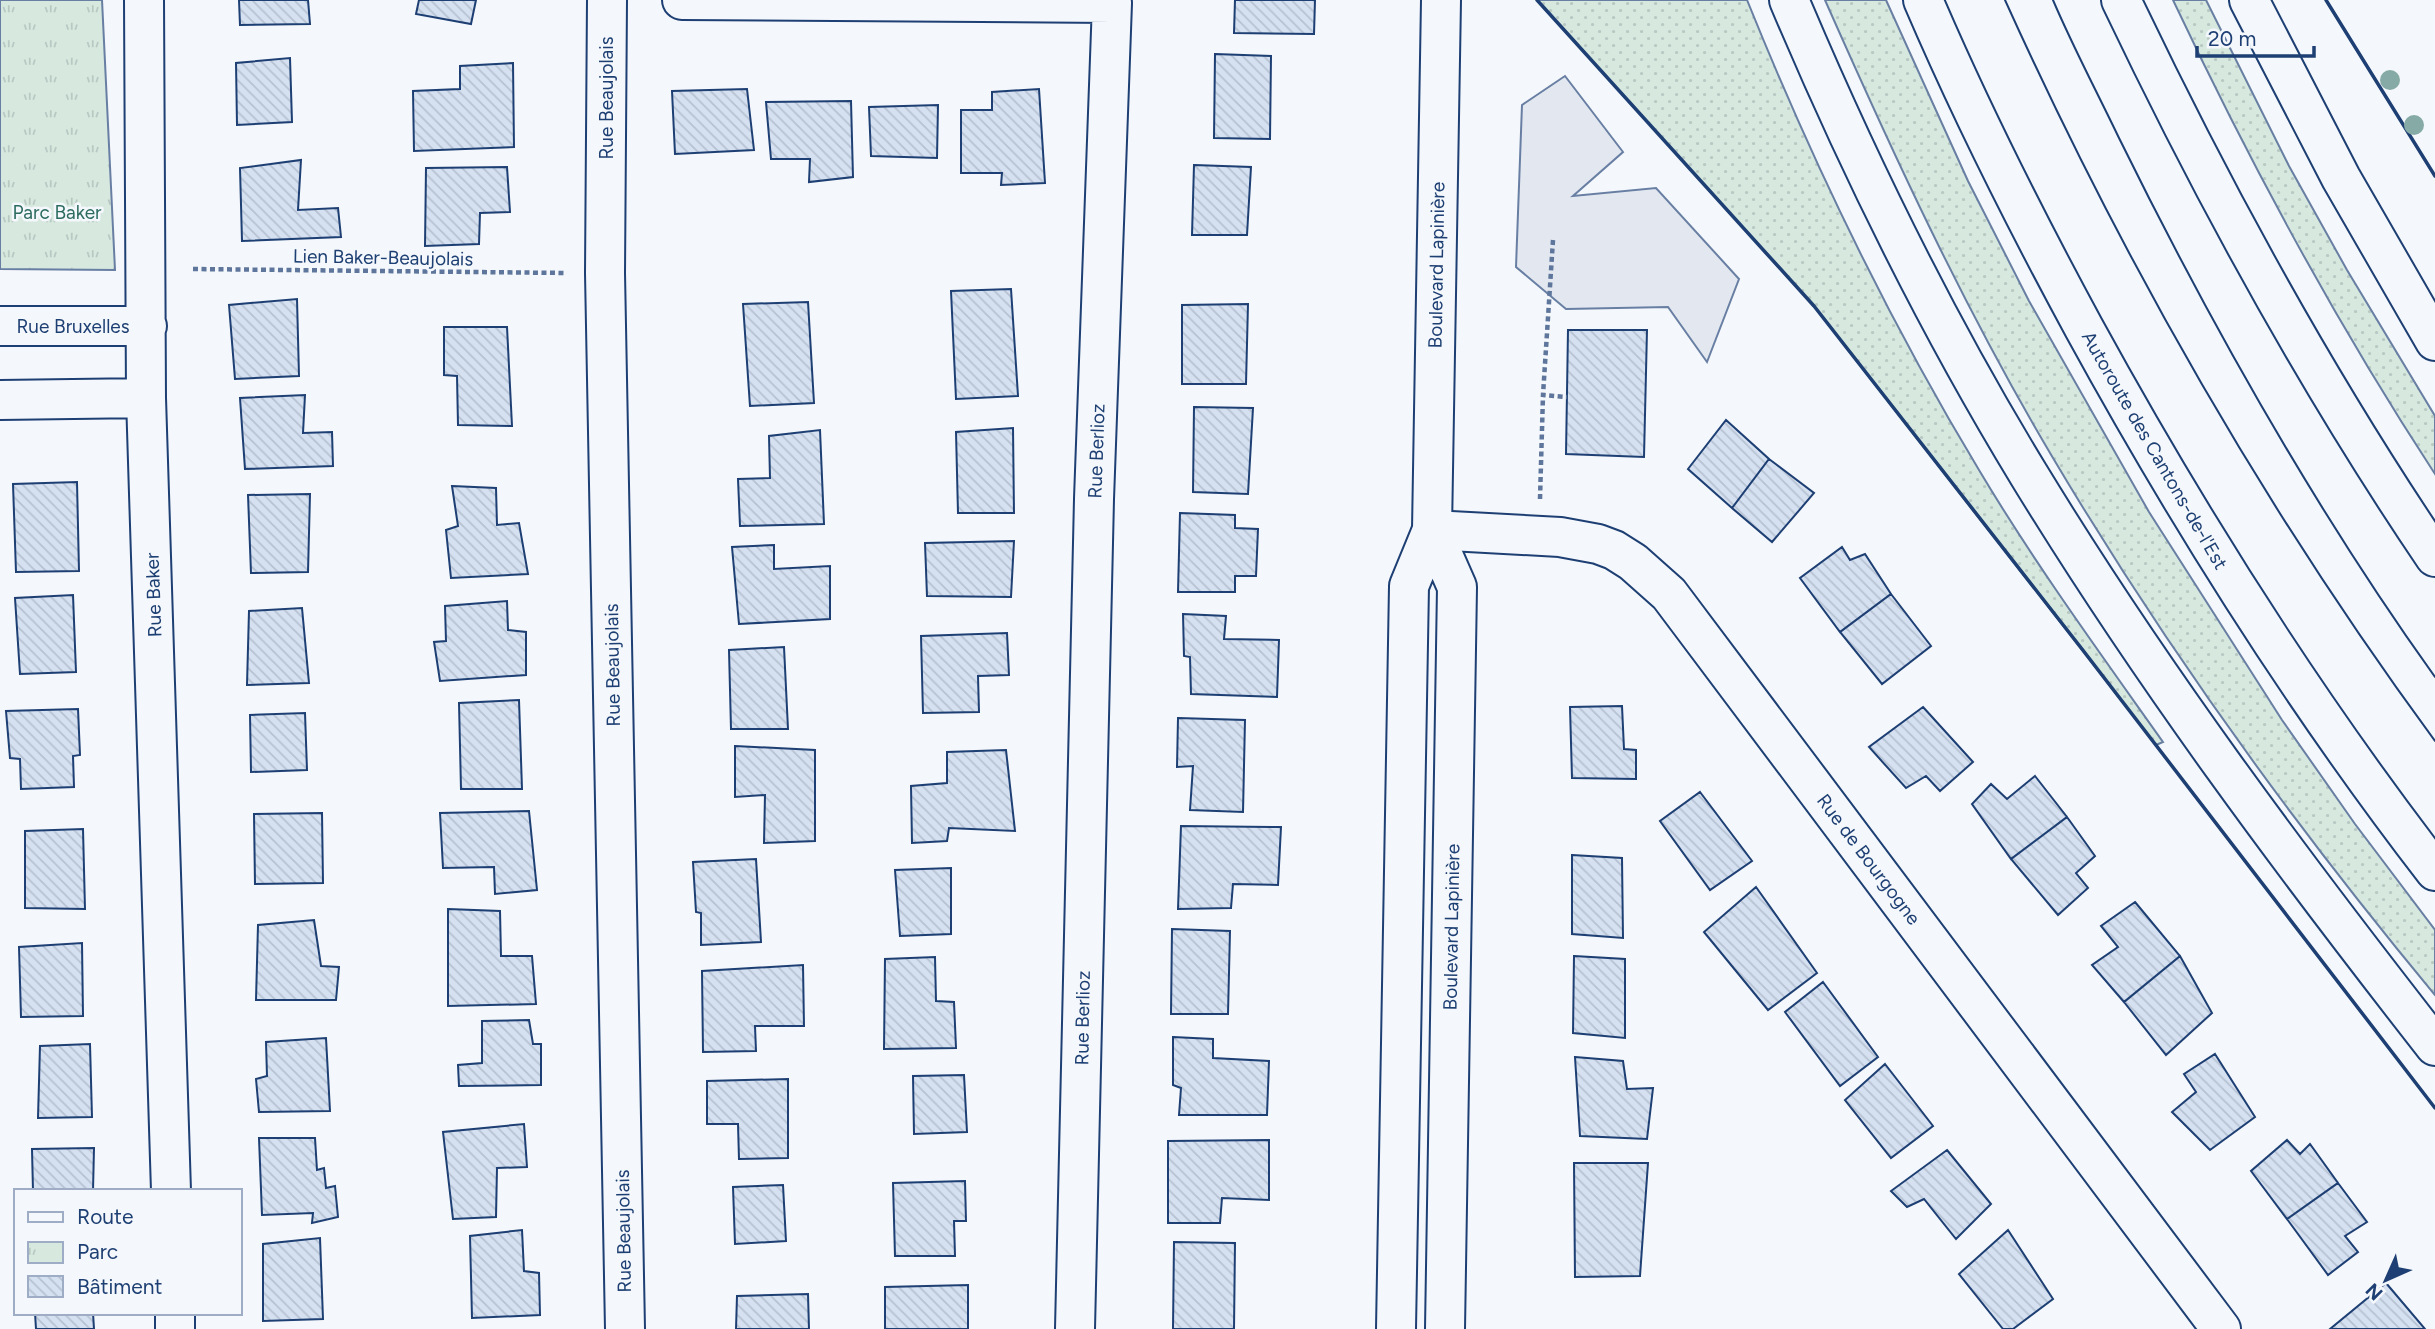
<svg xmlns="http://www.w3.org/2000/svg" width="2435" height="1329" font-family="Figtree,sans-serif">
<style>
.grass{fill:url(#grass-dots);stroke:#687fa3;stroke-width:2}
.park{fill:url(#park-tufts);stroke:#687fa3;stroke-width:2}
.parking{fill:#e3e8f0;stroke:#687fa3;stroke-width:2}
.building{fill:url(#building-back-hatch);stroke:#1d3f73;stroke-width:2}
.lines{fill:none;stroke-linecap:round;stroke-linejoin:round}
.minor-casing{stroke:#1d3f73;stroke-width:42}
.major-casing{stroke:#1d3f73;stroke-width:42}
.highway-casing{stroke:#1d3f73;stroke-width:42}
.path{stroke:#5e769c;stroke-width:4.5;stroke-dasharray:5 3.5;stroke-linecap:butt}
.minor{stroke:#f4f7fb;stroke-width:38}
.major{stroke:#f4f7fb;stroke-width:38}
.highway{stroke:#f4f7fb;stroke-width:38}
.tram{stroke:#1d3f73;stroke-width:2}
.wall{stroke:#1d3f73;stroke-width:3.5}
.tree{fill:#86aba6}
.labels{text-anchor:middle;stroke-width:5;stroke-linejoin:round;paint-order:stroke}
.street-label{font-size:19px;fill:#1d3f73;stroke:#f4f7fb}
.park-label{font-size:19px;fill:#2c6c60;stroke:#f4f7fb}
</style>
<defs>
<pattern id="grass-dots" width="8" height="8" patternUnits="userSpaceOnUse" patternTransform="scale(1.75)"><rect width="8" height="8" fill="#d7e8df"/><path d="M2 2h.1M6 6h.1" fill="none" stroke="#b8c8c3" stroke-width="1.8" stroke-linecap="round"/></pattern>
<pattern id="park-tufts" width="24" height="20" patternUnits="userSpaceOnUse" patternTransform="scale(1.75)"><rect width="24" height="20" fill="#d7e8df"/><path d="M3 7l-1-3M5 7V3M7 7l1-3M15 17l-1-3M17 17v-4M19 17l1-3" fill="none" stroke="#b8c8c3"/></pattern>
<pattern id="building-back-hatch" width="6" height="6" patternUnits="userSpaceOnUse" patternTransform="scale(1.75)"><rect width="6" height="6" fill="#d5e0f0"/><path d="M-1 5l2 2M0 0l6 6M5-1l2 2" fill="none" stroke="#b6c1d1"/></pattern>
</defs>
<rect width="100%" height="100%" fill="#f4f7fb"/>
<path class="grass" d="M1537 0H1747C1812 161 1889 321 1979 470 2035 564 2100 653 2163 742L2156 745 1814 306Z
M1825 0H1886L1968 181 2029 301 2149 512 2282 720 2355 824 2435 930V995C2293 824 2167 650 2053 458 1966 312 1894 156 1825 0Z
M2173 0H2206L2289 166 2347 270 2435 416V474C2336 323 2250 163 2173 0Z"/>
<path class="park" d="M0 0H102L115 270 0 269Z"/>
<path class="parking" d="M1565 76 1623 152 1573 196 1656 188 1739 279 1707 362 1668 307 1566 309 1516 267 1522 105Z"/>
<path class="building" d="M239 0H308L310 24 240 25Z
M419 0H476L471 24 416 14Z
M1235 0H1315L1314 34 1234 33Z
M1215 54 1271 56 1270 139 1214 138Z
M290 58 292 122 237 125 236 63Z
M513 63 514 147 414 151 413 91 460 89V66Z
M747 89 754 150 675 154 672 91Z
M1039 89 1045 183 1001 185 1002 173H961V110H992V92Z
M851 101 853 177 809 182 810 159H771L766 102Z
M938 105 937 158 871 156 869 107Z
M301 160 298 210 338 208 341 237 242 241 240 168Z
M1194 165 1251 167 1247 235H1192Z
M507 167 510 212 480 213 479 244 425 246 426 168Z
M1011 289 1018 396 956 399 951 291Z
M297 299 299 376 235 379 229 305Z
M808 302 814 403 750 406 743 304Z
M1248 304 1246 384H1182V305Z
M444 327H507L512 426 458 425 457 376 444 375Z
M1568 330H1647L1644 457 1566 454Z
M305 395 303 433 332 432 333 466 245 469 240 398Z
M1194 407 1253 408 1248 494 1193 492Z
M1726 420 1769 459 1732 508 1688 469Z
M1013 428 1014 513H958L956 432Z
M820 430 824 524 740 526 738 479 770 478 769 436Z
M1769 459 1814 493 1772 542 1732 508Z
M77 482 79 571 16 572 13 484Z
M452 486 496 488 497 525 519 523 528 574 451 578 446 530 458 526Z
M310 494 308 572 251 573 248 495Z
M1180 513 1235 515V528L1258 529 1256 576H1235V592H1178Z
M1014 541 1011 597 927 596 925 543Z
M774 545V569L830 566V619L739 624 732 547Z
M1842 547 1850 560 1865 554 1891 594 1840 632 1800 578Z
M1891 594 1931 646 1882 684 1840 632Z
M73 595 76 672 20 674 15 598Z
M507 601 508 630 526 632V675L440 681 434 642 446 641 445 606Z
M302 608 309 683 247 685 249 611Z
M1183 614 1226 616 1224 639 1279 640 1277 697 1191 694 1190 657 1184 656Z
M1007 633 1009 675 978 676 979 712 923 713 921 636Z
M784 647 788 729H731L729 650Z
M519 700 522 789H461L459 703Z
M1622 706 1624 749 1636 750V779L1572 778 1570 707Z
M1923 707 1973 762 1940 791 1926 776 1906 788 1869 747Z
M78 709 80 755 73 756 74 787 21 789 20 759 10 758 6 711Z
M305 713 307 770 251 772 250 715Z
M1178 718 1245 720 1243 812 1190 810 1193 766 1177 767Z
M735 746 815 750V841L764 843 765 795 735 797Z
M1006 750 1015 831 949 828 947 841 912 843 911 786 947 783V752Z
M2035 776 2067 817 2011 859 1972 804 1991 784 2007 799Z
M1700 792 1752 861 1710 890 1660 821Z
M529 811 537 890 495 894 494 867 443 868 440 813Z
M322 813 323 883 255 884 254 814Z
M2067 817 2095 856 2076 873 2088 888 2058 915 2011 859Z
M1181 826 1281 827 1278 885 1233 884 1231 908 1178 909Z
M83 829 85 909 25 908V831Z
M1572 855 1622 858 1623 938 1572 934Z
M756 859 761 942 701 945V913L696 912 693 862Z
M951 868V934L900 936 895 870Z
M1756 887 1817 973 1768 1010 1704 932Z
M2135 902 2180 956 2124 1002 2092 965 2118 947 2101 926Z
M448 909 500 911 501 956H532L536 1004 448 1006Z
M314 920 321 966 339 967 336 1000H256L258 925Z
M1172 929 1230 931 1228 1014H1171Z
M82 943 83 1016 21 1017 19 947Z
M1574 956 1625 959V1038L1573 1033Z
M2180 956 2212 1013 2166 1055 2124 1002Z
M935 957 936 1001 954 1002 956 1048 884 1049 885 959Z
M803 965 804 1026H755L756 1051 703 1052 702 971Z
M1823 982 1878 1057 1840 1086 1785 1012Z
M529 1020 533 1044H541V1085L459 1086 458 1065 482 1063V1021Z
M1173 1037 1213 1039V1058L1269 1061 1267 1115H1179L1181 1088 1173 1085Z
M326 1038 330 1111 259 1112 256 1079 267 1076 266 1042Z
M90 1044 92 1117 38 1118 40 1046Z
M2215 1054 2255 1117 2210 1150 2172 1112 2196 1092 2184 1074Z
M1575 1057 1623 1061 1627 1089 1653 1088 1647 1139 1580 1136Z
M1885 1064 1933 1126 1891 1158 1845 1100Z
M964 1075 967 1132 914 1134 913 1076Z
M788 1079V1158L739 1159 738 1124H707V1081Z
M524 1124 527 1167 497 1168 496 1217 453 1219 443 1132Z
M259 1138H315L317 1170 324 1168 326 1188 335 1186 338 1217 312 1223 313 1213 262 1215Z
M1269 1140V1200L1222 1198 1220 1223H1168V1141Z
M2287 1140 2300 1154 2310 1144 2338 1183 2287 1219 2251 1171Z
M94 1148 93 1191H33L32 1149Z
M1947 1150 1991 1204 1956 1239 1924 1199 1907 1207 1891 1191Z
M1574 1163H1648L1640 1276 1575 1277Z
M965 1181 966 1221H954L955 1256H895L893 1183Z
M2338 1183 2367 1222 2345 1236 2358 1252 2328 1275 2287 1219Z
M783 1185 786 1241 735 1244 733 1187Z
M522 1230 524 1271 539 1273 540 1315 472 1318 470 1236Z
M2008 1230 2053 1299 2013 1329H2003L1959 1274Z
M320 1238 323 1319 263 1321V1244Z
M1174 1242 1235 1243 1234 1329H1173Z
M2386 1283 2425 1329H2330Z
M968 1285V1329H885V1287Z
M808 1294 809 1329H736L737 1296Z
M35 1313H93L94 1329H36Z"/>
<g class="lines">
<g class="minor-casing">
<path id="minor" d="M144 0 146 398 171 1191
M607 0 605 273 625 1329
M682 0 1112 3 1094 499 1075 1329
M0 326H147
M0 400 146 398
M1432 530 1560 537 1598 544 1614 550 1633 562 1669 594 2221 1329
M175 1313V1329"/>
</g>
<g class="major-casing">
<path id="major" d="M1432 530 1457 587 1445 1329
M1396 1329 1409 586 1432 530 1441 0"/>
</g>
<g class="highway-casing">
<path id="highway" d="M1789 0C1857 161 1938 326 2029 475 2151 675 2291 862 2435 1046
M1923 0C1971 112 2026 221 2084 328 2188 518 2303 700 2435 871
M2121 0C2213 193 2315 380 2435 557
M2249 0 2341 178 2435 341"/>
</g>
<path class="path" d="M1553 240 1543 395 1567 397
M193 269 567 273
M1540 499 1543 395"/>
<use href="#minor" class="minor"/>
<use href="#major" class="major"/>
<use href="#highway" class="highway"/>
<path class="tram" d="M2005 0C2123 261 2265 510 2435 741
M2053 0C2073 47 2097 92 2119 138 2211 325 2314 508 2435 677"/>
<path class="wall" d="M1537 0 1814 306 2082 649 2435 1108
M2326 0 2435 176"/>
</g>
<g class="tree">
<circle cx="2390" cy="80" r="10"/>
<circle cx="2414" cy="125" r="10"/>
</g>
<g class="labels">
<g class="street-label">
<text transform="translate(606 98) rotate(-90)" y="7">Rue Beaujolais</text>
<text transform="translate(383 257) rotate(1)" y="7">Lien Baker-Beaujolais</text>
<text transform="translate(1436 265) rotate(-89)" y="7">Boulevard Lapinière</text>
<text x="73" y="333">Rue Bruxelles</text>
<text transform="translate(2155 450) rotate(60)" y="7">Autoroute des Cantons-de-l'Est</text>
<text transform="translate(1096 451) rotate(-88)" y="7">Rue Berlioz</text>
<text transform="translate(153 595) rotate(-92)" y="7">Rue Baker</text>
<text transform="translate(612 665) rotate(-91)" y="7">Rue Beaujolais</text>
<text transform="translate(1869 859) rotate(53)" y="7">Rue de Bourgogne</text>
<text transform="translate(1451 927) rotate(-89)" y="7">Boulevard Lapinière</text>
<text transform="translate(1082 1018) rotate(-89)" y="7">Rue Berlioz</text>
<text transform="translate(623 1231) rotate(-91)" y="7">Rue Beaujolais</text>
</g>
<g class="park-label">
<text x="57" y="219">Parc Baker</text>
</g>
</g>
<rect x="14" y="1189" width="228" height="126" fill="#f4f7fb" stroke="#9eadc5" stroke-width="2"/>
<rect x="28" y="1212" width="35" height="10" fill="#f4f7fb" stroke="#9eadc5" stroke-width="2"/>
<text x="77" y="1224" font-size="21" fill="#1d3f73">Route</text>
<rect x="28" y="1242" width="35" height="21" fill="url(#park-tufts)" stroke="#9eadc5" stroke-width="2"/>
<text x="77" y="1259" font-size="21" fill="#1d3f73">Parc</text>
<rect x="28" y="1276" width="35" height="21" fill="url(#building-back-hatch)" stroke="#9eadc5" stroke-width="2"/>
<text x="77" y="1294" font-size="21" fill="#1d3f73">Bâtiment</text>
<g transform="translate(2386 1280) rotate(225)" stroke="#f4f7fb" stroke-width="5" paint-order="stroke">
<path d="M0-5L12 26L0 18L-12 26Z" fill="#1d3f73"/>
<text y="-10" font-size="19" font-weight="bold" text-anchor="middle" fill="#1d3f73">N</text>
</g>
<path d="M2197 46v10h117v-10" fill="none" stroke="#1d3f73" stroke-width="3.5"/>
<text x="2208" y="46" font-size="21" fill="#1d3f73" stroke="#f4f7fb" stroke-width="5" paint-order="stroke">20 m</text>
</svg>
